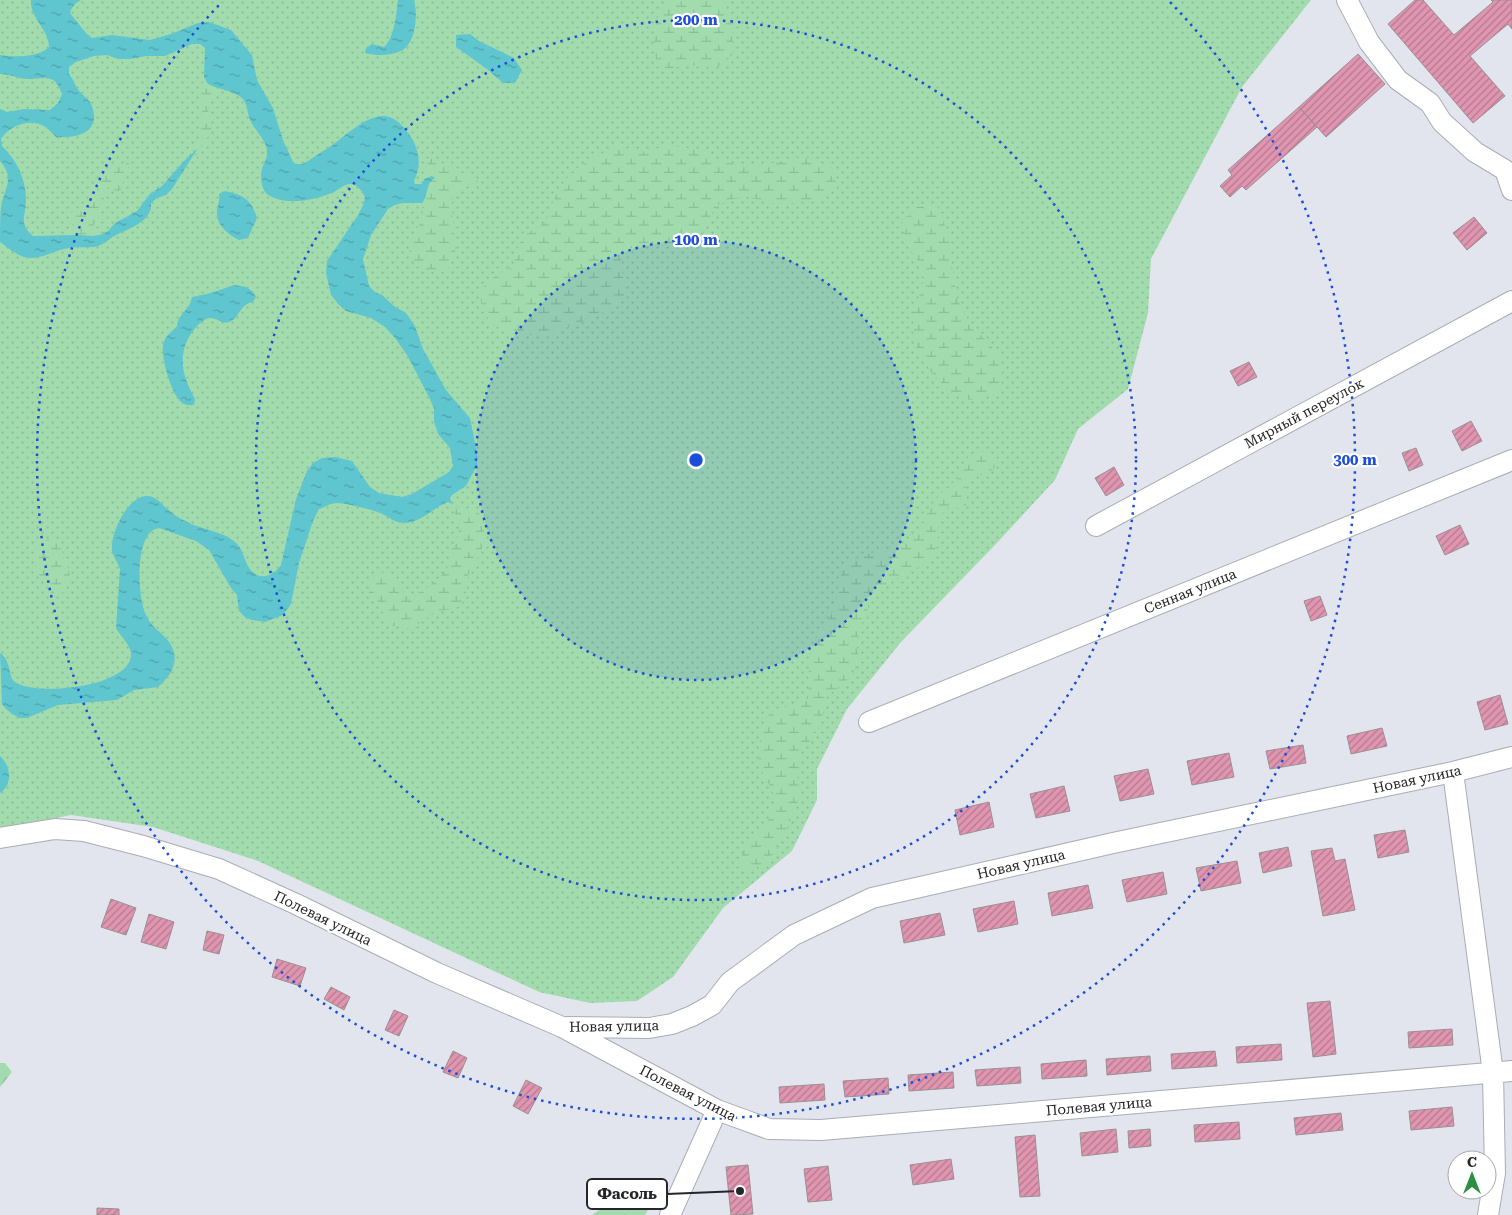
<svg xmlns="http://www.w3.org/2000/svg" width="1512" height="1215" font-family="'Roboto Serif',serif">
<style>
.grass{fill:url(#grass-dots)}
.forest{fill:url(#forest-firs)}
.wetland{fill:url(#wetland-marsh)}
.water{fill:url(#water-ripples)}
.building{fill:url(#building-hatch);stroke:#999093}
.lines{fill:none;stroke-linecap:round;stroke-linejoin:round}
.minor-casing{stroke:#aaadb5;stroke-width:22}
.minor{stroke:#fff;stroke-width:20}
.ring{fill:none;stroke:#1d4ed8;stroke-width:2.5;stroke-dasharray:2.5 5}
.labels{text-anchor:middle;stroke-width:4.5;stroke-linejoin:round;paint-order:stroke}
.street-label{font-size:14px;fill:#252629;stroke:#fff}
.centre{fill:#1d4ed8;stroke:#fff;stroke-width:2.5}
.ring-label{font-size:15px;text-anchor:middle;font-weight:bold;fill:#1d4ed8;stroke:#fff;stroke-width:4.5;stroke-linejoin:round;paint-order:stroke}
.leader{fill:none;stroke:#252629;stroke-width:2}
.callout-dot{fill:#252629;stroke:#fff;stroke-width:2}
.callout{fill:#fff;stroke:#252629;stroke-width:2}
.callout-label{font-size:15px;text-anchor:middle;font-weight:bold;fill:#252629}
</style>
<defs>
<pattern id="grass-dots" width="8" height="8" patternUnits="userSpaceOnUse" patternTransform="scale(1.25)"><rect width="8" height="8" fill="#a2dcae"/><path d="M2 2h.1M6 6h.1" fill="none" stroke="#8bbd96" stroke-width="1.8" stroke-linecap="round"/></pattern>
<pattern id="forest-firs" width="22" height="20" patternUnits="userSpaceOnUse" patternTransform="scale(1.25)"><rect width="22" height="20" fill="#a2dcae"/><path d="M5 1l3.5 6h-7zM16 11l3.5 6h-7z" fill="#8bbd96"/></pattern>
<pattern id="wetland-marsh" width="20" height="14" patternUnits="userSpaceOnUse" patternTransform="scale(1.25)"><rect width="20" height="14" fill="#a2dcae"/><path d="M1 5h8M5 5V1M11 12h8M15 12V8" fill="none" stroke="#8bbd96"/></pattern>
<pattern id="water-ripples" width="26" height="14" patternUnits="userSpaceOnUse" patternTransform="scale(1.25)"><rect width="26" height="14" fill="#5fc6d0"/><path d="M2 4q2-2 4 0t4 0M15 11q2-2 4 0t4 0" fill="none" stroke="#4ea1a9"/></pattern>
<pattern id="building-hatch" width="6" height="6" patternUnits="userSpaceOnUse" patternTransform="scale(1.25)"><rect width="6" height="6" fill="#e095b0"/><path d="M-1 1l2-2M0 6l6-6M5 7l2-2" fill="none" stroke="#b5798f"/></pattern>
</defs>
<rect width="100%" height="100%" fill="#e2e5ee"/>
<path class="grass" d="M0 0H1311L1242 87 1151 259 1148 313 1128 389 1078 429 1055 480 994 546 901 642 847 709 817 769V800L792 851 723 908 673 977 637 1001 590 1003 539 992 258 861 153 827 71 815 0 829Z"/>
<path class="forest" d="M0 1063H5L12 1072 0 1087Z
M616 1198 637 1199 648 1210 645 1215H592Z"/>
<path class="wetland" d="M667 0H722C734 15 733 35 733 54L721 66 706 67 685 64 668 70 656 60C653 34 652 23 667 0Z
M204 77 208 84 214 87C216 100 210 99 208 109L212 130 197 155 194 156 197 150 187 158 200 137 202 112 200 104Z
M667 145 700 150 717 160 747 167 805 157 833 168 837 189 816 201 776 204 743 196 719 204 707 220 701 240 673 247 652 241 621 252 622 270 626 295 604 312 551 334 519 336 491 324C488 318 483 309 481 302 478 282 498 274 513 267L517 249 524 235 546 222C560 175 576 165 618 146L645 153Z
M431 158C439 160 441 163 448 167 457 173 466 174 475 176L478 182 462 187 452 198C452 206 452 214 453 223 455 244 460 249 447 270 443 271 437 273 432 272 417 270 405 255 411 240 418 223 425 225 422 203L426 199 427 187 432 176 424 179 428 162Z
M126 162 129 164 128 169 124 173 122 189 118 192 108 187 104 190C103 197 105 204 102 211 99 218 94 222 92 229L100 235H66L73 226 70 219 72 212 95 198 100 181 108 172Z
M936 204 948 233 956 296 969 322 1000 356 1003 379 996 395 970 400 953 394 931 372 913 341 914 311 923 285 919 263 906 243 902 221 918 207Z
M981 452C993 452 1003 456 993 469 987 477 974 474 966 480 964 488 969 498 966 508L963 509 950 506C930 519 944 537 933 554 918 575 890 574 873 599 867 607 859 632 857 642 856 649 861 657 858 664 852 679 838 687 826 697L821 724 813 738 802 749 797 770 799 796 795 811 779 846 763 866 748 869 741 865C738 847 757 837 766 824 769 820 772 812 773 806 778 790 762 778 759 763 757 753 761 731 765 721 773 703 794 708 808 699 810 681 806 664 813 646 819 632 829 621 835 606 839 596 837 583 842 573 853 548 894 555 911 538 923 526 927 509 938 497 944 490 952 485 957 478 968 463 958 459 981 452Z
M452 504 459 508 476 509C487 522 486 543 478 557 476 561 472 565 470 570 465 582 470 596 459 606 451 612 445 609 437 611 433 612 430 615 427 618 411 630 407 631 388 624L378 601 369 594 371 577 379 571C385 574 392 576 395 581 399 587 401 593 409 595 421 597 446 573 450 563 451 561 450 556 450 555 451 546 460 539 459 526 459 518 453 514 452 504Z
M54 537C63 550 67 565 71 580L63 593 52 590 41 580 34 559 37 544Z"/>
<path class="water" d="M31 0H81C75 3 72 7 70 13L85 32 92 38 112 35 150 40 171 34 198 23 209 22 231 30 252 55 257 80 273 108 283 140 293 162 296 164H302L308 161C315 156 323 151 331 146 346 136 364 116 384 116 396 116 408 131 413 140 420 155 421 166 414 181L415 184H422L424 179 432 176 435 178C425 183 429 196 422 203H402L395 205 388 209 371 235 363 259 369 286 375 292 382 295 394 306 406 313 415 326 423 349 446 390 470 418 477 453V465L466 486 452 495 450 498 452 504 448 502C432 508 422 523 403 523 395 523 390 517 382 514 375 510 345 503 337 503 331 503 325 507 319 509L313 521 299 563 291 604 283 615 265 622 252 620 246 618 239 611 237 595 231 588 209 550 196 541 159 528C156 529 153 529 152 531 135 544 138 598 146 615 150 625 159 631 166 638 182 657 174 673 158 687L134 690 117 700 58 705 27 718H20L12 714 6 709 2 704 0 653C12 661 8 678 15 682 36 697 132 687 131 654 131 645 120 636 116 628L120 569C118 562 112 556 112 549 110 533 129 494 148 496 158 497 164 507 172 513 177 517 184 520 189 523 204 530 227 532 238 545 245 553 245 568 255 574 265 580 276 573 281 565L296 499 307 471 313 463 322 458 335 457 352 461 370 487 379 493 402 497 412 494 449 472 453 466 450 448 438 434 434 421V409L430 399 407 355 395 338 385 327 371 318 346 311 339 305 331 295 326 273 327 261 358 215 363 205 365 197C362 191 358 185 351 184 344 184 340 189 334 192 316 200 284 207 267 194 261 189 260 176 262 169 263 164 267 159 267 154 268 140 253 130 249 117 247 110 247 104 243 99 234 90 219 90 208 84L204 77 205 48 200 44H192L165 56H146L130 59H118L107 55 94 56 76 62 69 67V74C73 79 74 82 77 88 80 93 86 97 90 102 93 107 94 112 94 118 93 136 70 138 56 137 52 133 49 129 44 126 30 118 10 125 1 139L2 146C17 160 26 179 26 200 26 217 18 223 33 236L80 235 92 236 100 235 108 231 115 223 137 211 150 194 162 186 183 162 198 148 172 189 166 195 157 198 151 203C153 220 131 228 118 234 109 238 104 246 94 247 84 248 74 246 64 249 52 252 43 258 30 258 18 257 10 249 0 242 0 231 0 216 1 206 5 187 15 178 0 161V109L7 112 24 109 50 110 58 103 62 94C60 89 58 83 53 80 45 76 36 79 28 79 19 79 10 74 0 74V55C14 57 38 58 49 47 49 29 30 19 31 0Z
M398 0H414C418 14 416 44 401 51 391 56 376 56 365 53L366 48 372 44 384 47C395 37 396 14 398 0Z
M470 34 479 41 514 58 522 70 515 83H503L487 69 456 47V35Z
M225 191C244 195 251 199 257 218L248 238 239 240C228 235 215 224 217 210 218 204 220 201 219 194Z
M234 285C244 286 251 287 256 297L253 302C240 304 240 317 231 321 223 326 217 317 209 318 204 319 199 324 196 327 176 351 181 374 195 399L194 405C189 406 184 405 180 401 171 392 161 358 163 345 165 335 171 333 177 326 178 317 182 315 187 308 190 305 191 301 192 297L211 293Z
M0 756C10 765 14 784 0 793Z"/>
<path class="building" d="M1415 0H1423L1454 35 1493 2 1491 0H1512V29L1508 24 1470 56 1505 96 1473 123 1388 24Z
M1358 54 1385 84 1326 137 1299 107Z
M1299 107 1317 127 1246 190 1242 186 1230 197 1220 186 1232 175 1228 170Z
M1474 217 1487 233 1467 250 1453 233Z
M1249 362 1257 377 1238 386 1230 371Z
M1471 421 1482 441 1462 451 1452 431Z
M1416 448 1423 465 1409 471 1402 453Z
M1114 467 1124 485 1106 496 1095 478Z
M1460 525 1469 544 1445 555 1436 536Z
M1320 596 1327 615 1311 621 1304 601Z
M1500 695 1508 724 1485 730 1477 702Z
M1382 728 1387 746 1351 754 1347 736Z
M1303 745 1306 763 1270 769 1266 751Z
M1229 753 1234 777 1192 785 1187 761Z
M1148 769 1154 794 1120 801 1114 776Z
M1064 786 1070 811 1036 818 1030 794Z
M989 802 994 827 960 835 955 810Z
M1405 830 1409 852 1378 858 1374 835Z
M1288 847 1292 866 1263 873 1259 853Z
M1332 848 1335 861 1345 859 1355 910 1323 916 1311 851Z
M1237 861 1241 883 1201 891 1196 868Z
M1163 872 1167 894 1127 902 1122 880Z
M1088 885 1093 908 1052 916 1048 893Z
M111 899 136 908 126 935 101 927Z
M1014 901 1018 924 978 932 973 909Z
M940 913 945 935 904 943 900 921Z
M149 914 174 922 166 949 141 942Z
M207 931 224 935 219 954 203 950Z
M277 959 306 968 300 986 272 977Z
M331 987 350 997 344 1010 324 999Z
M1330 1001 1336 1054 1313 1057 1307 1003Z
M394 1010 408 1016 399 1036 385 1030Z
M1452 1029 1453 1045 1409 1048 1408 1032Z
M1281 1044 1282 1060 1237 1063 1236 1047Z
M453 1051 467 1058 458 1078 443 1072Z
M1215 1051 1217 1066 1172 1069 1171 1054Z
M1150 1056 1151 1071 1107 1075 1106 1059Z
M1086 1060 1087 1076 1042 1079 1041 1064Z
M1020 1067 1021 1083 977 1086 975 1070Z
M953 1072 954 1088 909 1091 908 1075Z
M888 1078 889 1094 845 1097 843 1081Z
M526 1080 542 1088 528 1114 513 1106Z
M824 1084 825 1100 780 1103 779 1087Z
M1452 1107 1454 1126 1411 1130 1409 1111Z
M1341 1113 1343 1130 1296 1135 1294 1118Z
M1239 1122 1240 1139 1195 1142 1194 1125Z
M1116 1129 1118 1152 1082 1156 1080 1133Z
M1150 1129 1151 1146 1129 1148 1128 1131Z
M1035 1135 1040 1196 1020 1197 1015 1137Z
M951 1159 954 1179 913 1185 910 1165Z
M748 1165 753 1214 731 1215 726 1167Z
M828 1166 832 1200 808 1202 804 1169Z
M97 1208 119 1209V1215H97Z"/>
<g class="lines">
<g class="minor-casing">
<path id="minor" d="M1347 0 1369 42 1398 80 1430 103 1442 122 1475 152 1505 170 1512 190
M1096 526 1512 301
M869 722 1512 460
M1453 772 1493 1073 1495 1173 1488 1215
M0 838 55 829 84 831 143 846 219 869 296 904 437 973 562 1027 717 1110 769 1129 821 1130 1512 1071
M567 1027 649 1028 672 1024 692 1016 712 1005 730 982 794 935 872 898 1113 843 1453 772 1512 757
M670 1215 717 1110"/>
</g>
<use href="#minor" class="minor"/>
</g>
<circle cx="696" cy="460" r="220" fill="#1d4ed8" fill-opacity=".12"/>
<g class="ring">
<circle cx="696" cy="460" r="220"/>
<circle cx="696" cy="460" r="440"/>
<path d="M1170 2A659 659 0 1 1 222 2"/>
</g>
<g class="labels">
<g class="street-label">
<text transform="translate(1304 413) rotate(-28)" y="5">Мирный переулок</text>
<text transform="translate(1190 591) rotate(-22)" y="5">Сенная улица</text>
<text transform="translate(1417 779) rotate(-12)" y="5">Новая улица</text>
<text transform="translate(1021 864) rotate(-13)" y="5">Новая улица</text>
<text transform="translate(323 918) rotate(26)" y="5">Полевая улица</text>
<text transform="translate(614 1026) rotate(-1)" y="5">Новая улица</text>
<text transform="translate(688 1093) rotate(27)" y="5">Полевая улица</text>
<text transform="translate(1099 1106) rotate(-5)" y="5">Полевая улица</text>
</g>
</g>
<circle cx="696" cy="460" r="8" class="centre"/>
<g class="ring-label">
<text x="696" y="25">200 m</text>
<text x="696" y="245">100 m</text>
<text x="1355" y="465">300 m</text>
</g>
<path class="leader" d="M740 1191L667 1194"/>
<circle class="callout-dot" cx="740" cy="1191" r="5"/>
<rect class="callout" x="587" y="1179" width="80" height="30" rx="5"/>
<g class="callout-label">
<text x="627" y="1199">Фасоль</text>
</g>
<g transform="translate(1472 1175)"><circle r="24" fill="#ffffff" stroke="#a8a8a9"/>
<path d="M0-4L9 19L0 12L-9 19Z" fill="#2c8f44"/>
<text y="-8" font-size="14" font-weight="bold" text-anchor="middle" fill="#252629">С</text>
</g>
</svg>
